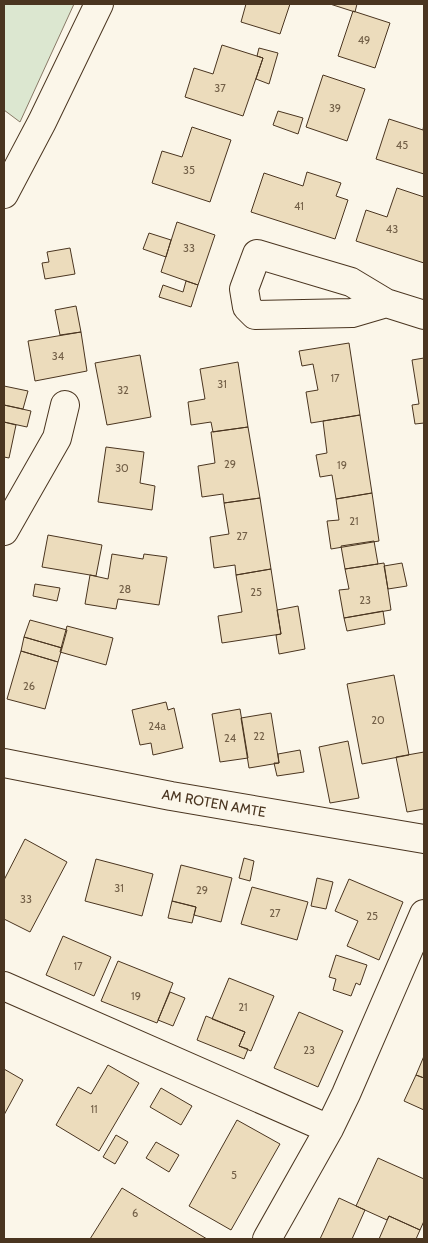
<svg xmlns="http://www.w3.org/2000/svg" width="428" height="1243" font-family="Cabin,sans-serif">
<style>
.green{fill:#dce7d0;stroke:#887966}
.building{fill:#ecdcbc;stroke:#4a3520}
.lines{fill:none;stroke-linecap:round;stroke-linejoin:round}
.minor-casing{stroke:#4a3520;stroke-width:30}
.major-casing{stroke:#4a3520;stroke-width:30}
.minor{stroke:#fbf6e9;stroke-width:28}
.major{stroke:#fbf6e9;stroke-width:28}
.labels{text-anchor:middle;stroke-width:4;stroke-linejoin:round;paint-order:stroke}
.number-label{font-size:11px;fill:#725f47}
.street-label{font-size:14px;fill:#4a3520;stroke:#fbf6e9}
</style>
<rect width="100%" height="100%" fill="#fbf6e9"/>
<path class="green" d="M4 4H74L20 122 4 110Z"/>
<path class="building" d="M246 4H290L280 34 241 22Z
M330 4H357L355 12Z
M353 11 390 23 375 68 338 56Z
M222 45 263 58 243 116 185 97 194 68 213 74Z
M259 48 278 53 269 84 256 79 263 58 257 56Z
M323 75 365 89 347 141 306 127Z
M278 111 303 118 298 134 273 125Z
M389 119 423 130 424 124V174L376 159Z
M192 127 231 140 210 202 152 183 162 151 182 157Z
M307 172 341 183 336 196 348 200 335 239 251 212 264 173 303 186Z
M397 188 424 197V263L356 241 366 210 387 217Z
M177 222 215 235 198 285 161 272Z
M149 233 171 240 166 257 143 249Z
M70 248 75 274 45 279 42 263 49 262 47 252Z
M186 281 198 285 191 307 159 297 163 285 183 292Z
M76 306 81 332 60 335 55 310Z
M81 332 87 371 35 381 28 341Z
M349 343 360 415 311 423 306 392 318 390 313 364 302 366 299 351Z
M140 355 151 417 107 425 95 363Z
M424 358V423L415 424 412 405 419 404 412 360Z
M238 362 248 427 213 432 211 422 191 425 188 402 205 399 200 369Z
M4 386 28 391 23 409 4 405Z
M4 405 31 411 27 427 4 422Z
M360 415 372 493 336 499 332 475 320 477 316 455 327 453 323 421Z
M4 422 16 425 9 458 4 457Z
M248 427 260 498 224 503 223 494 202 497 198 466 215 463 211 432Z
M106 447 144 452 140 483 155 486 152 510 98 502Z
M372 493 379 541 331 549 327 521 339 520 336 499Z
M260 498 271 569 236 575 235 565 214 568 210 537 229 534 224 503Z
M48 535 102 545 96 576 42 567Z
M374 541 378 564 345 569 341 546Z
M112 554 143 559 144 554 167 557 159 605 118 599 116 609 85 604 90 575 108 579Z
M384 563 391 610 344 618 339 590 349 589 345 569Z
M402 563 407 586 388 589 384 566Z
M271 569 281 634 222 643 218 616 242 612 236 575Z
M35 584 60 588 57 601 33 596Z
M298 606 305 649 279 654 276 635 281 634 277 610Z
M383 611 385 624 347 631 344 618Z
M30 620 67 630 62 648 24 637Z
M67 626 113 638 106 665 60 652Z
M24 637 62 648 58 662 21 651Z
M21 651 58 662 45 709 7 699Z
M394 675 409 755 362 764 347 684Z
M166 702 168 710 174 708 183 748 153 755 151 743 140 745 132 710Z
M240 709 248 758 220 762 212 714Z
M271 713 279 763 249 768 241 718Z
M348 741 359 798 330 803 319 747Z
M300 750 304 772 277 776 274 763H279L278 754Z
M424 752V809L407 812 396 757Z
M25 839 67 862 30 932 4 919V880Z
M244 858 254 861 250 881 239 878Z
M96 859 153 874 142 916 85 901Z
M181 865 232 878 221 922 194 915 196 907 172 901Z
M317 878 333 882 326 909 311 906Z
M349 879 403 902 379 960 347 946 358 921 335 911Z
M252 887 308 902 297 940 241 924Z
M172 901 196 907 192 923 168 918Z
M63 936 111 957 94 996 46 975Z
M336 955 367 965 360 985 356 983 351 996 333 990 336 979 329 977Z
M118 961 173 983 157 1023 101 1001Z
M229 978 274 996 251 1051 239 1046 245 1032 212 1019Z
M170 992 185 998 173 1026 158 1020Z
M299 1012 343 1031 318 1087 274 1068Z
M206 1016 245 1032 239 1046 248 1049 244 1059 197 1040Z
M424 1056V1078L416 1075Z
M108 1065 139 1083 99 1151 56 1125 78 1087 91 1094Z
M4 1069 23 1080 4 1115Z
M416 1075 424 1078V1110L404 1101Z
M161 1088 192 1106 181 1125 150 1107Z
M237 1120 280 1144 231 1230 189 1206Z
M116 1135 128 1142 115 1164 103 1157Z
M156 1142 179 1155 169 1172 146 1158Z
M378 1158 424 1179V1221L420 1230 389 1216 387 1220 356 1206Z
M122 1188 207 1239H90Z
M339 1198 365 1210 352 1239H320Z
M389 1216 420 1230 416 1239H379Z"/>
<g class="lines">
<g class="minor-casing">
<path id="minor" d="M386 303 351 282 257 254 244 289 247 307 255 315 352 313 386 303 424 315
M4 531 57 438 65 405
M4 763 171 796 424 839
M4 986 329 1129
M267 1239 329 1129 346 1094 424 914"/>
</g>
<g class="major-casing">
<path id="major" d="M4 194 42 122 99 4"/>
</g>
<use href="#minor" class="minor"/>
<use href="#major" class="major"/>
</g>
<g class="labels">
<g class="number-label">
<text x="364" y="44">49</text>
<text x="220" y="92">37</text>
<text x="335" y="112">39</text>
<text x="402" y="149">45</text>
<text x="189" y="174">35</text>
<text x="299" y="210">41</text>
<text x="392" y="233">43</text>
<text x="189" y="252">33</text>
<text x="58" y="360">34</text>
<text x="335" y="382">17</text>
<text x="222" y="388">31</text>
<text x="123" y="394">32</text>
<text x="230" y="468">29</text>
<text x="342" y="469">19</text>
<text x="122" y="472">30</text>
<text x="354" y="525">21</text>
<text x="242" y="540">27</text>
<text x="125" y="593">28</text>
<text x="256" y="596">25</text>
<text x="365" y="604">23</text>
<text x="29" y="690">26</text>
<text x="378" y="724">20</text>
<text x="157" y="730">24a</text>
<text x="259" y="740">22</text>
<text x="230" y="742">24</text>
<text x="119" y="892">31</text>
<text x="202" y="894">29</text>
<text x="26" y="903">33</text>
<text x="275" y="917">27</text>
<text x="372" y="920">25</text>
<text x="78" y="970">17</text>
<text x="136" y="1000">19</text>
<text x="243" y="1011">21</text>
<text x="309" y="1054">23</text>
<text x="94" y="1113">11</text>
<text x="234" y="1179">5</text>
<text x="135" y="1217">6</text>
</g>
<g class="street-label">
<text transform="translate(214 803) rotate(10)" y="5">AM ROTEN AMTE</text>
</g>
</g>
<rect width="428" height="1243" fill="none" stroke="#4a3520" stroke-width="10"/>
</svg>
